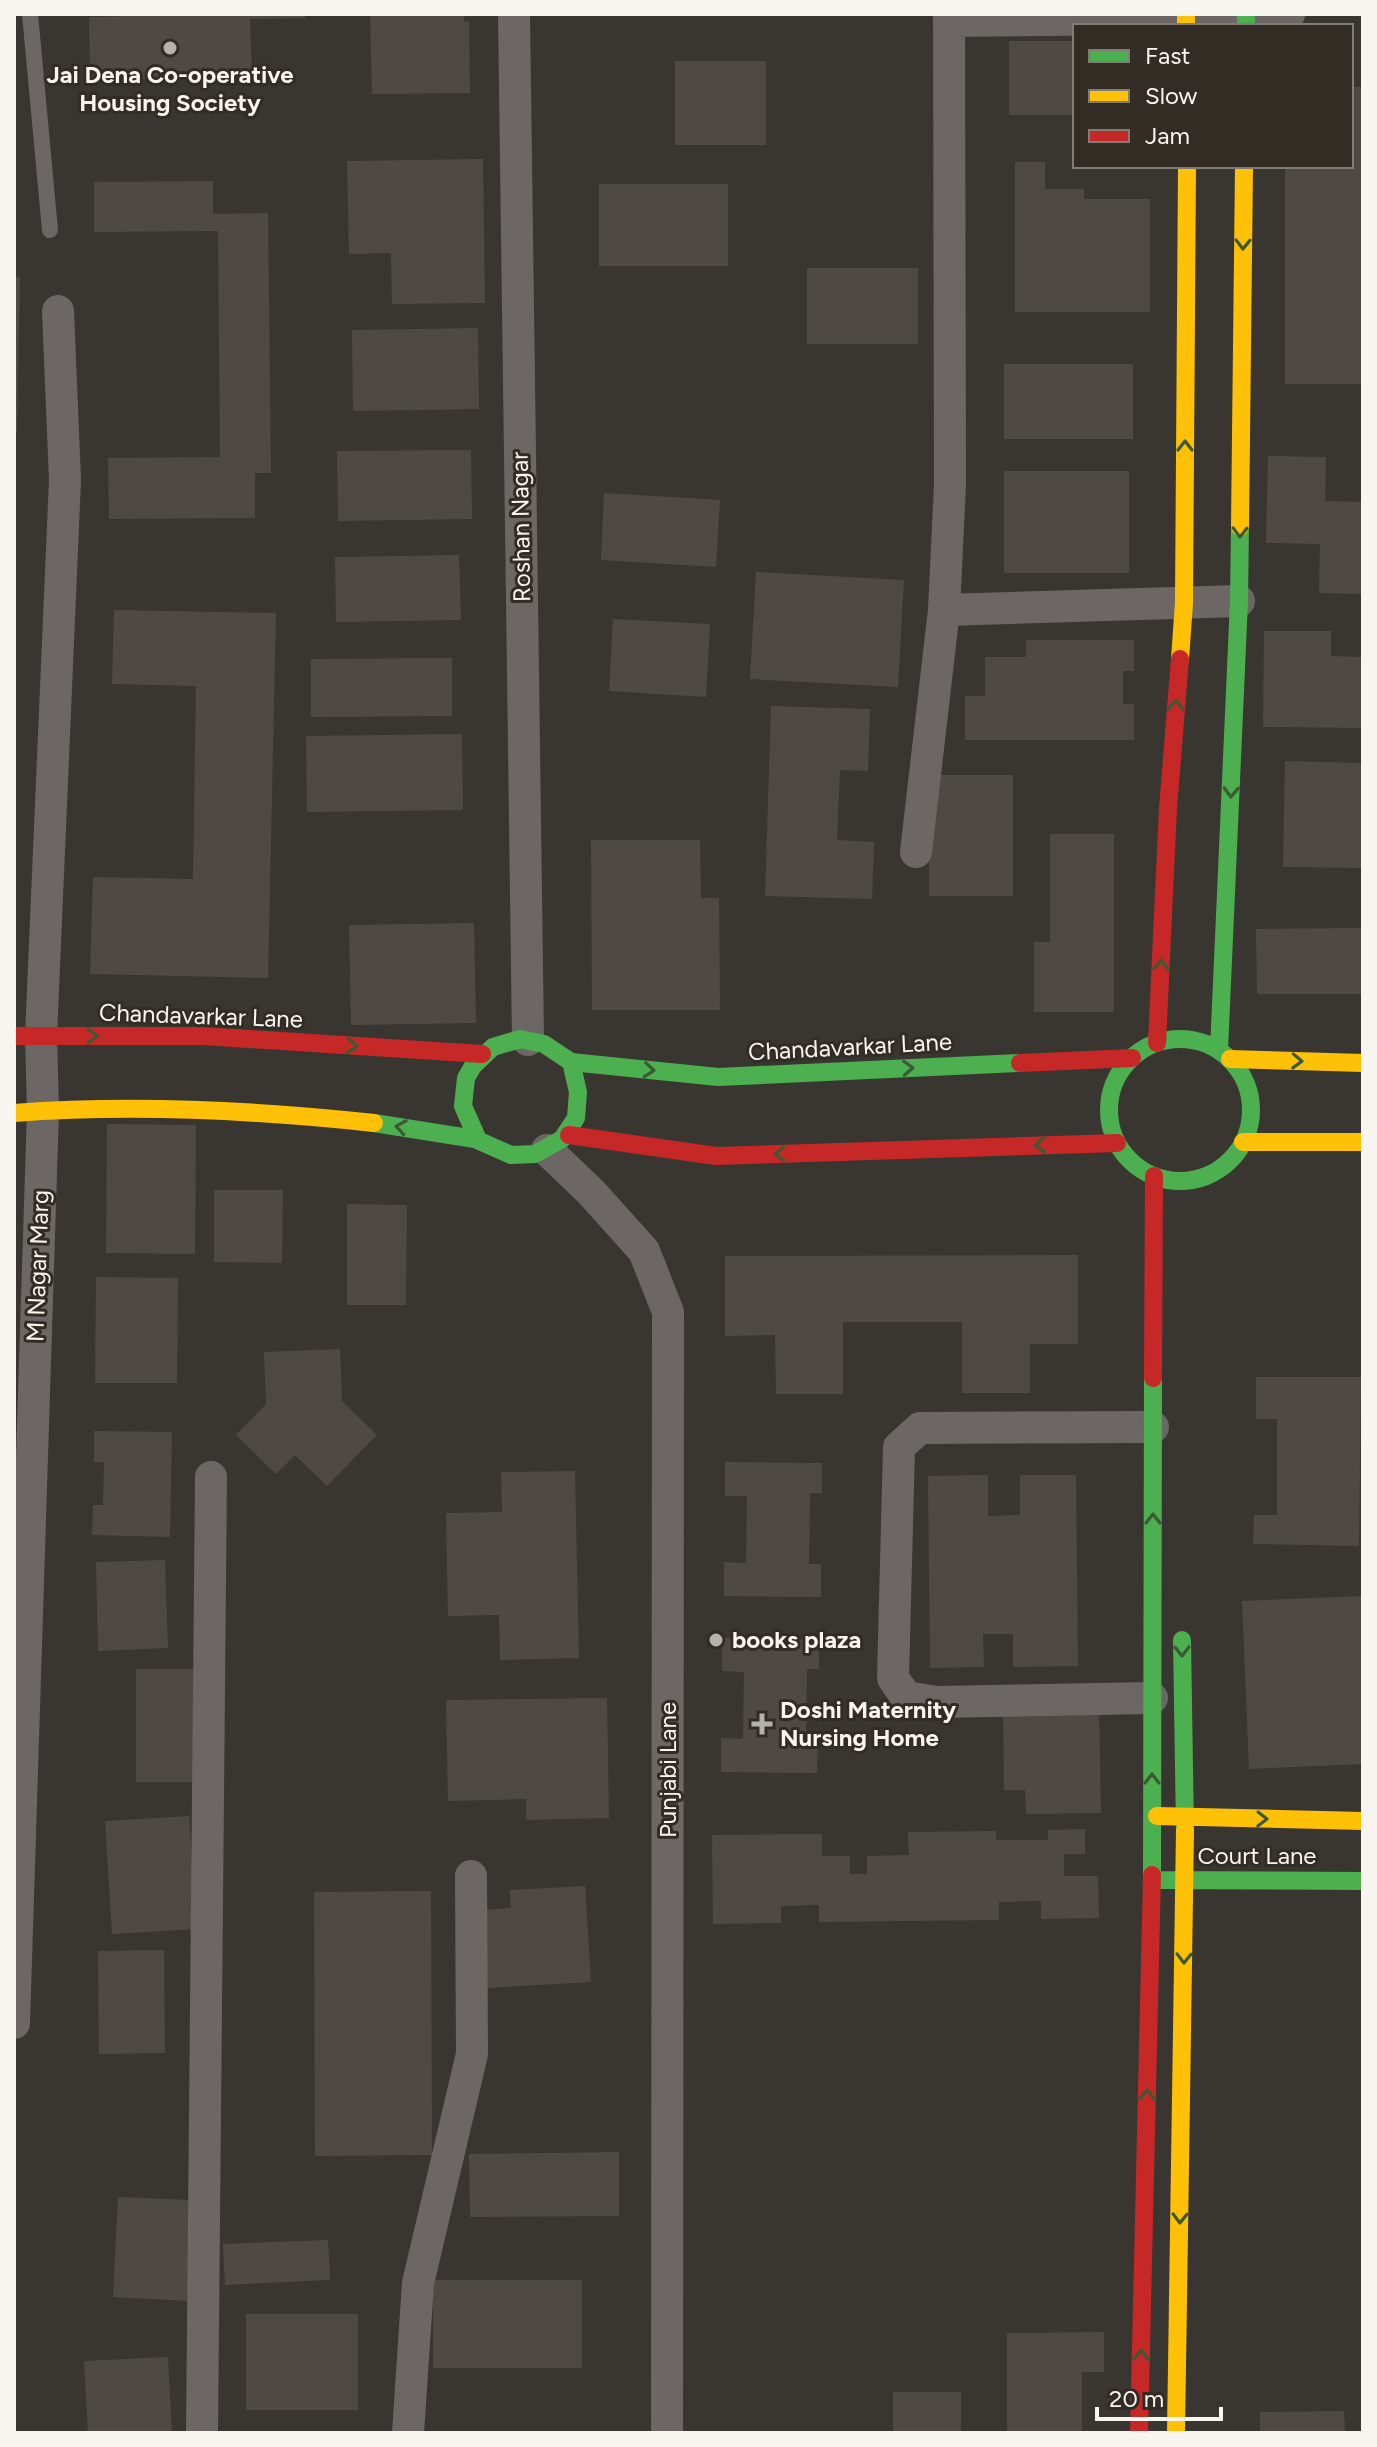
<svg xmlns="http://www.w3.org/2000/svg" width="1377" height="2447" font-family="Figtree,sans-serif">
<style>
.building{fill:#4f4943}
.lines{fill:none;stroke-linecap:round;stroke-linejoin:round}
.lane{stroke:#6c6764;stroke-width:16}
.street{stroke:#6c6764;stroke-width:32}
.fast{stroke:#4caf50;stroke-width:18}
.slow{stroke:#ffc107;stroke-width:18}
.jam{stroke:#c62828;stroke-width:18}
.oneway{stroke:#3b5a34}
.poi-dot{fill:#b5b2ae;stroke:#322c25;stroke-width:3}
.labels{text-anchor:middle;stroke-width:6;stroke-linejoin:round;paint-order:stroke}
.poi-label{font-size:24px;font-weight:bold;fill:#f8f4f0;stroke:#322c25;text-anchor:start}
.street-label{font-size:24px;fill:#f8f4f0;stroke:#322c25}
</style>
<rect width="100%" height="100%" fill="#393632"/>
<path class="building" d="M214 14H305V18L250 19 252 76 90 80 89 17Z
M370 14H464V22L469 21 470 93 372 94Z
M1009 41H1075V115H1009Z
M675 61H766V145H675Z
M1351 87H1363V384H1285V166H1351Z
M483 159 485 303 392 304 391 253 349 254 347 161Z
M1015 162H1045V189H1084V199H1150V312H1015Z
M213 181V214L268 213 271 473H255V518L109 519 108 458 220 457 218 231 94 232V182Z
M599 184H728V266H599Z
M807 268H918V344H807Z
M14 277H20L17 432H14Z
M478 328 479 409 353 411 352 330Z
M1004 364H1133V439H1004Z
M471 450 472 519 338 521 337 451Z
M1268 456 1326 457 1325 501 1363 502V594L1319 593 1320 544 1266 543Z
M1004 471H1129V573H1004Z
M604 493 720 500 716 567 601 560Z
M459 555 461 620 336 622 335 557Z
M756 572 904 580 898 687 750 679Z
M114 610 276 613 268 978 90 974 93 877 193 879 196 686 112 684Z
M613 619 710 624 706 697 609 691Z
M1264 631H1331V656L1363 657V728L1263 727Z
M1026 640H1134V671H1123V704H1134V740H965V696H985V657H1026Z
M452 658V716L311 717V659Z
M771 706 870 709 868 771 840 770 837 840 874 842 872 899 765 896Z
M462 734 463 810 307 812 306 736Z
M1285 761 1363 763V868L1283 867Z
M929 775H1013V896H929Z
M1050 834H1114V1012H1034V942H1050Z
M591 840H700L701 898H719L720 1010H592Z
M474 923 476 1023 351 1025 349 925Z
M1363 928V994H1257L1256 929Z
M107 1124 196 1125 195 1254 106 1253Z
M214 1190H283L282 1263 214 1262Z
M347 1204 407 1205 406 1305H347Z
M1078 1255V1344H1030V1393H962V1322H843V1394H776L775 1335 725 1336V1256Z
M96 1277 178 1278 177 1383H95Z
M340 1349 342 1401 377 1435 327 1486 295 1455 276 1474 236 1435 266 1404 264 1352Z
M1256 1377H1361L1359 1546 1253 1544 1254 1515H1277V1419H1256Z
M94 1431 172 1432 170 1537 92 1535 93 1505H103L104 1462H94Z
M725 1462 822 1463V1493H810L809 1564H821V1597L724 1596V1562L746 1563 747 1496H725Z
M575 1471 579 1658 500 1660 499 1615 448 1616 446 1513 502 1512 501 1472Z
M988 1475V1516L1020 1515V1475H1076L1078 1666 1013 1667V1634H983L984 1667 930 1668 928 1476Z
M165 1560 168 1648 98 1651 96 1562Z
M1363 1596V1764L1249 1769 1242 1601Z
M722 1638 819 1639V1669H807L806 1740H818L817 1773 721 1772V1738L743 1739 744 1672 722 1671Z
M136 1669H220V1782H136Z
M607 1698 609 1818 526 1820V1799L448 1801 446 1700Z
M1099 1705 1101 1813 1026 1814 1025 1790H1004L1003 1707Z
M189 1816 196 1929 112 1934 105 1821Z
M1085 1829V1854H1064V1876H1098L1099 1918 1041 1919V1901L999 1902V1920L819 1922V1905L781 1906V1923L713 1924 712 1835 822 1834V1856H850V1874H867V1856L909 1855 908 1832 996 1831V1840H1048V1830Z
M585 1886 591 1982 487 1988 482 1910 511 1908 510 1890Z
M431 1891 432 2155 315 2156 314 1892Z
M164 1950 165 2053 99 2054 98 1951Z
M619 2152V2216L470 2217 469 2154Z
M118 2197 214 2201 208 2302 113 2297Z
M328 2240 330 2280 225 2285 223 2244Z
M433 2280H582V2368H433Z
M246 2314H358V2410H246Z
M1104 2332V2372H1082V2433H1007V2333Z
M168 2357 172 2433H88L84 2361Z
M893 2392H961V2433H893Z
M1344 2411 1345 2433H1260V2412Z"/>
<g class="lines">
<path class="lane" d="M30 14 50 230"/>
<path class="street" d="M514 14 528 1040
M949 21 1246 18 1289 14
M944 610 1239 601
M916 852 944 610 950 484 949 14
M547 1150 591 1192 644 1251 668 1312 667 2433
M1152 1698 937 1702 906 1697 893 1678 899 1447 920 1428 1153 1427
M14 2023 43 1110 41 1036 65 480 58 311
M202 2433 211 1477
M408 2433 418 2283 472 2054 471 1876"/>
<path class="fast" d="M1246 14V26
M1109 1110a71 71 0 1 1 142 0a71 71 0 1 1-142 0Z
M1219 1050 1239 601 1240 527
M374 1123 475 1139 511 1155 535 1154 562 1139 576 1118 578 1092 571 1062
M478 1140 463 1106 466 1078 473 1066 493 1047 520 1039 544 1044 571 1062 718 1077 1020 1063
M1182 1640 1185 1830
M1152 1875 1153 1378
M1157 1880 1363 1881"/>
<path class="slow" d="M1186 14V26
M1240 527 1244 166
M1180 659 1184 603 1187 166
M1230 1059 1363 1063
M14 1113C135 1104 254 1110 374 1123
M1243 1142H1363
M1157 1816 1363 1821
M1176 2433 1185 1830"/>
<path class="jam" d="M14 1036H202L482 1054
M1157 1043 1168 808 1180 659
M1020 1063 1132 1058
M569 1135 716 1156 1117 1143
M1153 1378 1154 1176
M1139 2433 1152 1875"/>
</g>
<defs><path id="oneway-chevron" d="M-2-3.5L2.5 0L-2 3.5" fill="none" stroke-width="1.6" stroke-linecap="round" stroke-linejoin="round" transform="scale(2)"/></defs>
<g class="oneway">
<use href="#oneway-chevron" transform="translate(1243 244) rotate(91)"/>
<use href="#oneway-chevron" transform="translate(1185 446) rotate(-90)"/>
<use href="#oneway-chevron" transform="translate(1240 532) rotate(91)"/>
<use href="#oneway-chevron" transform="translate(1176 705) rotate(-86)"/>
<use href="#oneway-chevron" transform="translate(1231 792) rotate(92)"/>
<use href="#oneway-chevron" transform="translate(1161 965) rotate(-87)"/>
<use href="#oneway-chevron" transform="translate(92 1036)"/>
<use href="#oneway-chevron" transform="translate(352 1046) rotate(4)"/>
<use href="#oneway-chevron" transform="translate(1297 1061) rotate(2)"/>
<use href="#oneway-chevron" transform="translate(908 1068) rotate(-3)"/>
<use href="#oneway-chevron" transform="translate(649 1070) rotate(6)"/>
<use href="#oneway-chevron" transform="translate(401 1127) rotate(-170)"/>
<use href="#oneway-chevron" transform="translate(1040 1145) rotate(178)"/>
<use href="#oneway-chevron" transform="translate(780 1154) rotate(178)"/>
<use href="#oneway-chevron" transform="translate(1153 1519) rotate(-90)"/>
<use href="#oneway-chevron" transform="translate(1182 1651) rotate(89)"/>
<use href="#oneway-chevron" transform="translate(1152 1779) rotate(-90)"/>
<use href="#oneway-chevron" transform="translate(1262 1819) rotate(1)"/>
<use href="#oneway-chevron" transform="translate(1184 1958) rotate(91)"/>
<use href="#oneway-chevron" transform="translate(1147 2095) rotate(-89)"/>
<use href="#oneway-chevron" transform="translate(1180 2218) rotate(91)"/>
<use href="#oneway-chevron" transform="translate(1141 2355) rotate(-89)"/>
</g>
<g class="poi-dot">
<circle cx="170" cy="48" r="8"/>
<circle cx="716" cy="1640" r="8"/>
<path d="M758 1712h8v8h8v8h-8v8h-8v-8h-8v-8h8z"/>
</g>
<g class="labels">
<g class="poi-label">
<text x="170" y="83" text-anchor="middle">Jai Dena Co-operative<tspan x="170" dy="28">Housing Society</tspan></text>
<text x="732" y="1648">books plaza</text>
<text x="780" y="1718">Doshi Maternity<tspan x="780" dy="28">Nursing Home</tspan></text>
</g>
<g class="street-label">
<text transform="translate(521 527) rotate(-91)" y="8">Roshan Nagar</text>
<text transform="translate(201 1016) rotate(2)" y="8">Chandavarkar Lane</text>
<text transform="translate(850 1047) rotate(-3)" y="8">Chandavarkar Lane</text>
<text transform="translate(38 1266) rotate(-88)" y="8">M Nagar Marg</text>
<text transform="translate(668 1770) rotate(-90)" y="8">Punjabi Lane</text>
<text x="1257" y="1864">Court Lane</text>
</g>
</g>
<rect width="1377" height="2447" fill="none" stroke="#f8f4f0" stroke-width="32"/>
<rect x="1073" y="24" width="280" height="144" fill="#322c25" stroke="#817c76" stroke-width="2"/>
<rect x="1089" y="50" width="40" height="12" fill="#4caf50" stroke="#817c76" stroke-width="2"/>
<text x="1145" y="64" font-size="24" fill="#f8f4f0">Fast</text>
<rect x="1089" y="90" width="40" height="12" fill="#ffc107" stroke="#817c76" stroke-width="2"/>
<text x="1145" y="104" font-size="24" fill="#f8f4f0">Slow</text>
<rect x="1089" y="130" width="40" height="12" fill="#c62828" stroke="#817c76" stroke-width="2"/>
<text x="1145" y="144" font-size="24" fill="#f8f4f0">Jam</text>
<path d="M1097 2407v12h124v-12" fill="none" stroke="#f8f4f0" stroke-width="4"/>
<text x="1109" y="2407" font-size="24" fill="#f8f4f0" stroke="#322c25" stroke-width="6" paint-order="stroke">20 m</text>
</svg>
